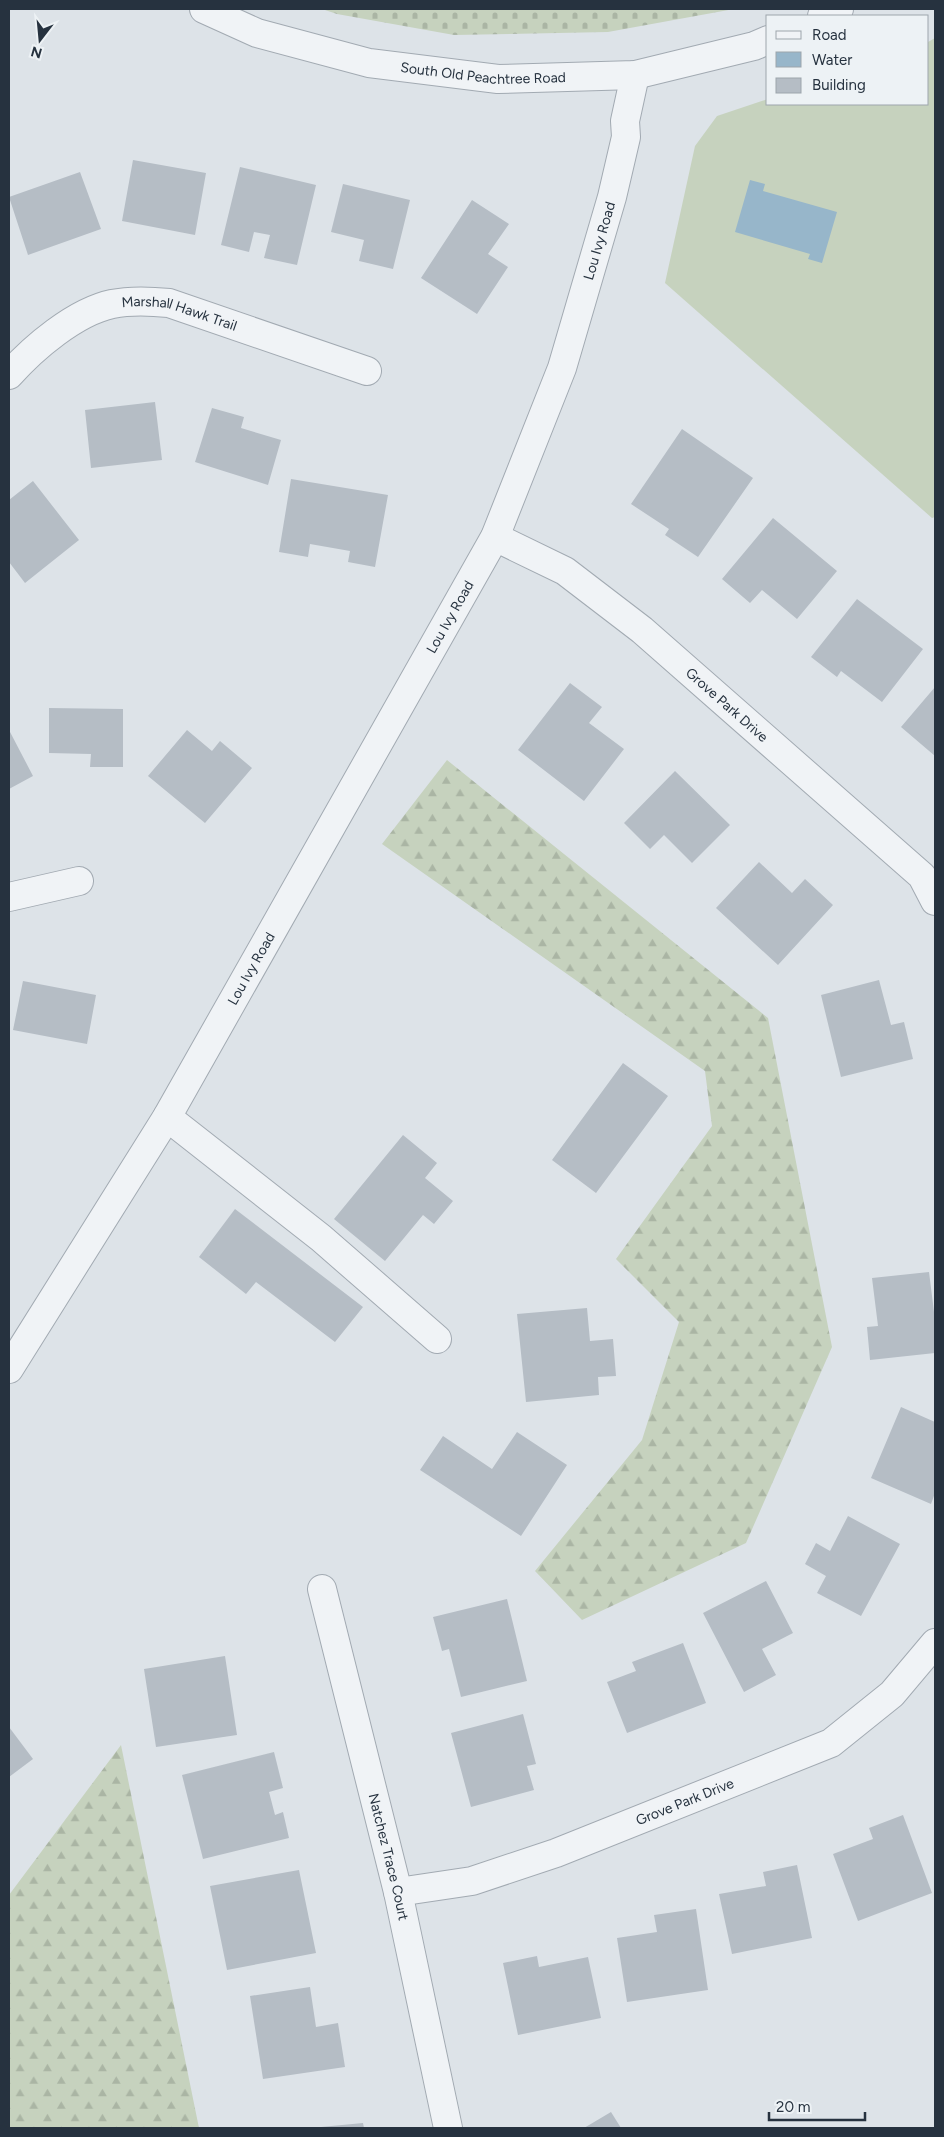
<svg xmlns="http://www.w3.org/2000/svg" width="944" height="2137" font-family="Figtree,sans-serif">
<style>
.forest{fill:url(#forest-firs)}
.cemetery{fill:url(#cemetery-stones)}
.pitch{fill:#c6d2be}
.water{fill:#97b6ca}
.building{fill:#b5bdc5}
.lines{fill:none;stroke-linecap:round;stroke-linejoin:round}
.minor-casing{stroke:#a2aab2;stroke-width:30}
.tertiary-casing{stroke:#a2aab2;stroke-width:30}
.minor{stroke:#f0f3f6;stroke-width:28}
.tertiary{stroke:#f0f3f6;stroke-width:28}
.labels{text-anchor:middle;stroke-width:4;stroke-linejoin:round;paint-order:stroke}
.street-label{font-size:14px;fill:#26323f;stroke:#edf2f5}
</style>
<defs>
<pattern id="forest-firs" width="22" height="20" patternUnits="userSpaceOnUse" patternTransform="scale(1.25)"><rect width="22" height="20" fill="#c6d2be"/><path d="M5 1l3.5 6h-7zM16 11l3.5 6h-7z" fill="#aab5a4"/></pattern>
<pattern id="cemetery-stones" width="16" height="16" patternUnits="userSpaceOnUse" patternTransform="scale(1.25)"><rect width="16" height="16" fill="#c6d2be"/><path d="M2 7V4a2 2 0 0 1 4 0v3zM10 15v-3a2 2 0 0 1 4 0v3z" fill="#aab5a4"/></pattern>
</defs>
<rect width="100%" height="100%" fill="#dde3e8"/>
<path class="forest" d="M447 760 768 1018 832 1347 746 1543 582 1620 535 1571 642 1440 679 1322 616 1259 712 1126 705 1071 382 844Z
M121 1745 199 2128H9V1895Z"/>
<path class="cemetery" d="M322 9H734L608 32 454 35 337 14Z"/>
<path class="pitch" d="M935 38V517L932 518 665 283 695 146 717 116 768 99V104H928V42Z"/>
<path class="water" d="M750 180 765 184 763 191 837 212 822 263 808 259 810 254 735 232Z"/>
<path class="building" d="M133 160 206 173 195 235 122 221Z
M240 167 316 185 297 265 264 258 270 235 254 232 249 252 221 245Z
M80 172 101 229 28 255 9 197Z
M343 184 410 200 393 269 359 261 364 240 331 232Z
M472 200 509 224 488 254 508 267 477 314 421 278Z
M155 402 162 460 91 468 85 410Z
M212 408 244 417 241 428 281 440 268 485 195 462Z
M682 429 753 478 698 557 665 535 669 529 631 504Z
M291 479 388 495 375 567 348 562 350 551 310 544 308 557 279 552Z
M33 481 79 540 25 583 9 562V500Z
M773 518 837 571 797 619 762 590 750 603 722 579Z
M857 599 923 649 882 702 841 671 837 677 811 657Z
M570 683 602 707 589 723 624 749 584 801 518 750Z
M935 687V756L901 727Z
M49 708 123 709V767H90L91 754 49 753Z
M9 730 33 776 9 789Z
M187 730 212 751 220 741 252 768 205 823 148 776Z
M675 771 730 825 692 863 664 835 650 849 624 823Z
M759 862 792 893 805 879 833 905 778 965 716 908Z
M879 980 891 1025 904 1022 913 1059 841 1077 821 995Z
M23 981 96 995 87 1044 13 1030Z
M623 1063 668 1096 596 1193 552 1160Z
M403 1135 437 1163 425 1178 453 1201 434 1224 423 1215 385 1261 334 1219Z
M235 1209 363 1307 335 1342 256 1282 246 1294 199 1257Z
M929 1272 934 1312H935V1353L870 1360 867 1327 878 1326 872 1278Z
M587 1308 590 1341 613 1339 616 1376 598 1377 599 1395 526 1402 517 1314Z
M901 1407 935 1422V1493L931 1504 871 1478Z
M517 1432 567 1465 521 1536 420 1470 443 1436 492 1469Z
M848 1516 900 1544 861 1616 817 1593 826 1576 805 1564 816 1543 830 1551Z
M766 1581 793 1633 762 1649 776 1675 744 1692 703 1613Z
M507 1599 527 1681 461 1697 449 1649 442 1651 433 1617Z
M683 1643 706 1703 627 1733 607 1682 636 1671 632 1662Z
M225 1656 237 1735 156 1747 144 1669Z
M523 1714 536 1764 527 1766 534 1790 471 1807 451 1733Z
M9 1727 33 1759 9 1777Z
M274 1752 283 1788 269 1792 275 1815 283 1812 289 1838 203 1859 182 1775Z
M903 1815 932 1893 858 1921 833 1854 873 1839 869 1828Z
M797 1865 812 1938 732 1954 719 1894 766 1886 763 1872Z
M299 1870 316 1953 227 1970 210 1886Z
M696 1909 708 1990 627 2002 617 1938 657 1932 654 1915Z
M537 1956 539 1967 588 1957 601 2018 518 2035 503 1963Z
M310 1987 316 2027 338 2023 345 2067 263 2079 250 1996Z
M611 2112 621 2128H584Z
M363 2123 364 2128H321V2127Z"/>
<g class="lines">
<g class="minor-casing">
<g id="minor">
<path id="s1" d="M9 375C33 348 75 312 112 304 131 300 150 301 169 303L367 371"/>
<path id="s2" d="M495 537 565 571 642 630 922 876 935 901"/>
<path d="M9 897 79 881"/>
<path d="M167 1117 321 1238 437 1339"/>
<path id="s3" d="M322 1589 398 1892 448 2128"/>
<path id="s4" d="M398 1892 472 1881 556 1853 831 1743 892 1694 935 1643"/>
</g>
</g>
<g class="tertiary-casing">
<g id="tertiary">
<path id="s5" d="M204 9 257 33 369 63 498 79 635 75 754 46 768 40"/>
<path d="M822 16 839 9"/>
<path id="s6" d="M9 1369 167 1117 495 537 562 368 612 197 626 137 625 121 635 75"/>
</g>
</g>
<use href="#minor" class="minor"/>
<use href="#tertiary" class="tertiary"/>
</g>
<g class="labels">
<g class="street-label">
<text dy="5" stroke="none"><textPath href="#s5" startOffset="289">South Old Peachtree Road</textPath></text>
<text dy="5" stroke="none"><textPath href="#s6" startOffset="1278">Lou Ivy Road</textPath></text>
<text dy="5" stroke="none"><textPath href="#s1" startOffset="196">Marshall Hawk Trail</textPath></text>
<text dy="5" stroke="none"><textPath href="#s6" startOffset="872">Lou Ivy Road</textPath></text>
<text dy="5" stroke="none"><textPath href="#s2" startOffset="288">Grove Park Drive</textPath></text>
<text dy="5" stroke="none"><textPath href="#s6" startOffset="468">Lou Ivy Road</textPath></text>
<text dy="5" stroke="none"><textPath href="#s4" startOffset="302">Grove Park Drive</textPath></text>
<text dy="5" stroke="none"><textPath href="#s3" startOffset="276">Natchez Trace Court</textPath></text>
</g>
</g>
<rect width="944" height="2137" fill="none" stroke="#26323f" stroke-width="20"/>
<rect x="766" y="15" width="162" height="90" fill="#edf2f5" stroke="#9da5ac"/>
<rect x="776" y="31" width="25" height="8" fill="#f0f3f6" stroke="#9da5ac"/>
<text x="812" y="40" font-size="15" fill="#26323f">Road</text>
<rect x="776" y="52" width="25" height="15" fill="#97b6ca" stroke="#9da5ac"/>
<text x="812" y="65" font-size="15" fill="#26323f">Water</text>
<rect x="776" y="78" width="25" height="15" fill="#b5bdc5" stroke="#9da5ac"/>
<text x="812" y="90" font-size="15" fill="#26323f">Building</text>
<g transform="translate(40 40) rotate(196)" stroke="#edf2f5" stroke-width="4" paint-order="stroke">
<path d="M0-4L9 19L0 12L-9 19Z" fill="#26323f"/>
<text y="-8" font-size="14" font-weight="bold" text-anchor="middle" fill="#26323f">N</text>
</g>
<path d="M769 2112v8h96v-8" fill="none" stroke="#26323f" stroke-width="2.5"/>
<text x="776" y="2112" font-size="15" fill="#26323f" stroke="#edf2f5" stroke-width="4" paint-order="stroke">20 m</text>
</svg>
